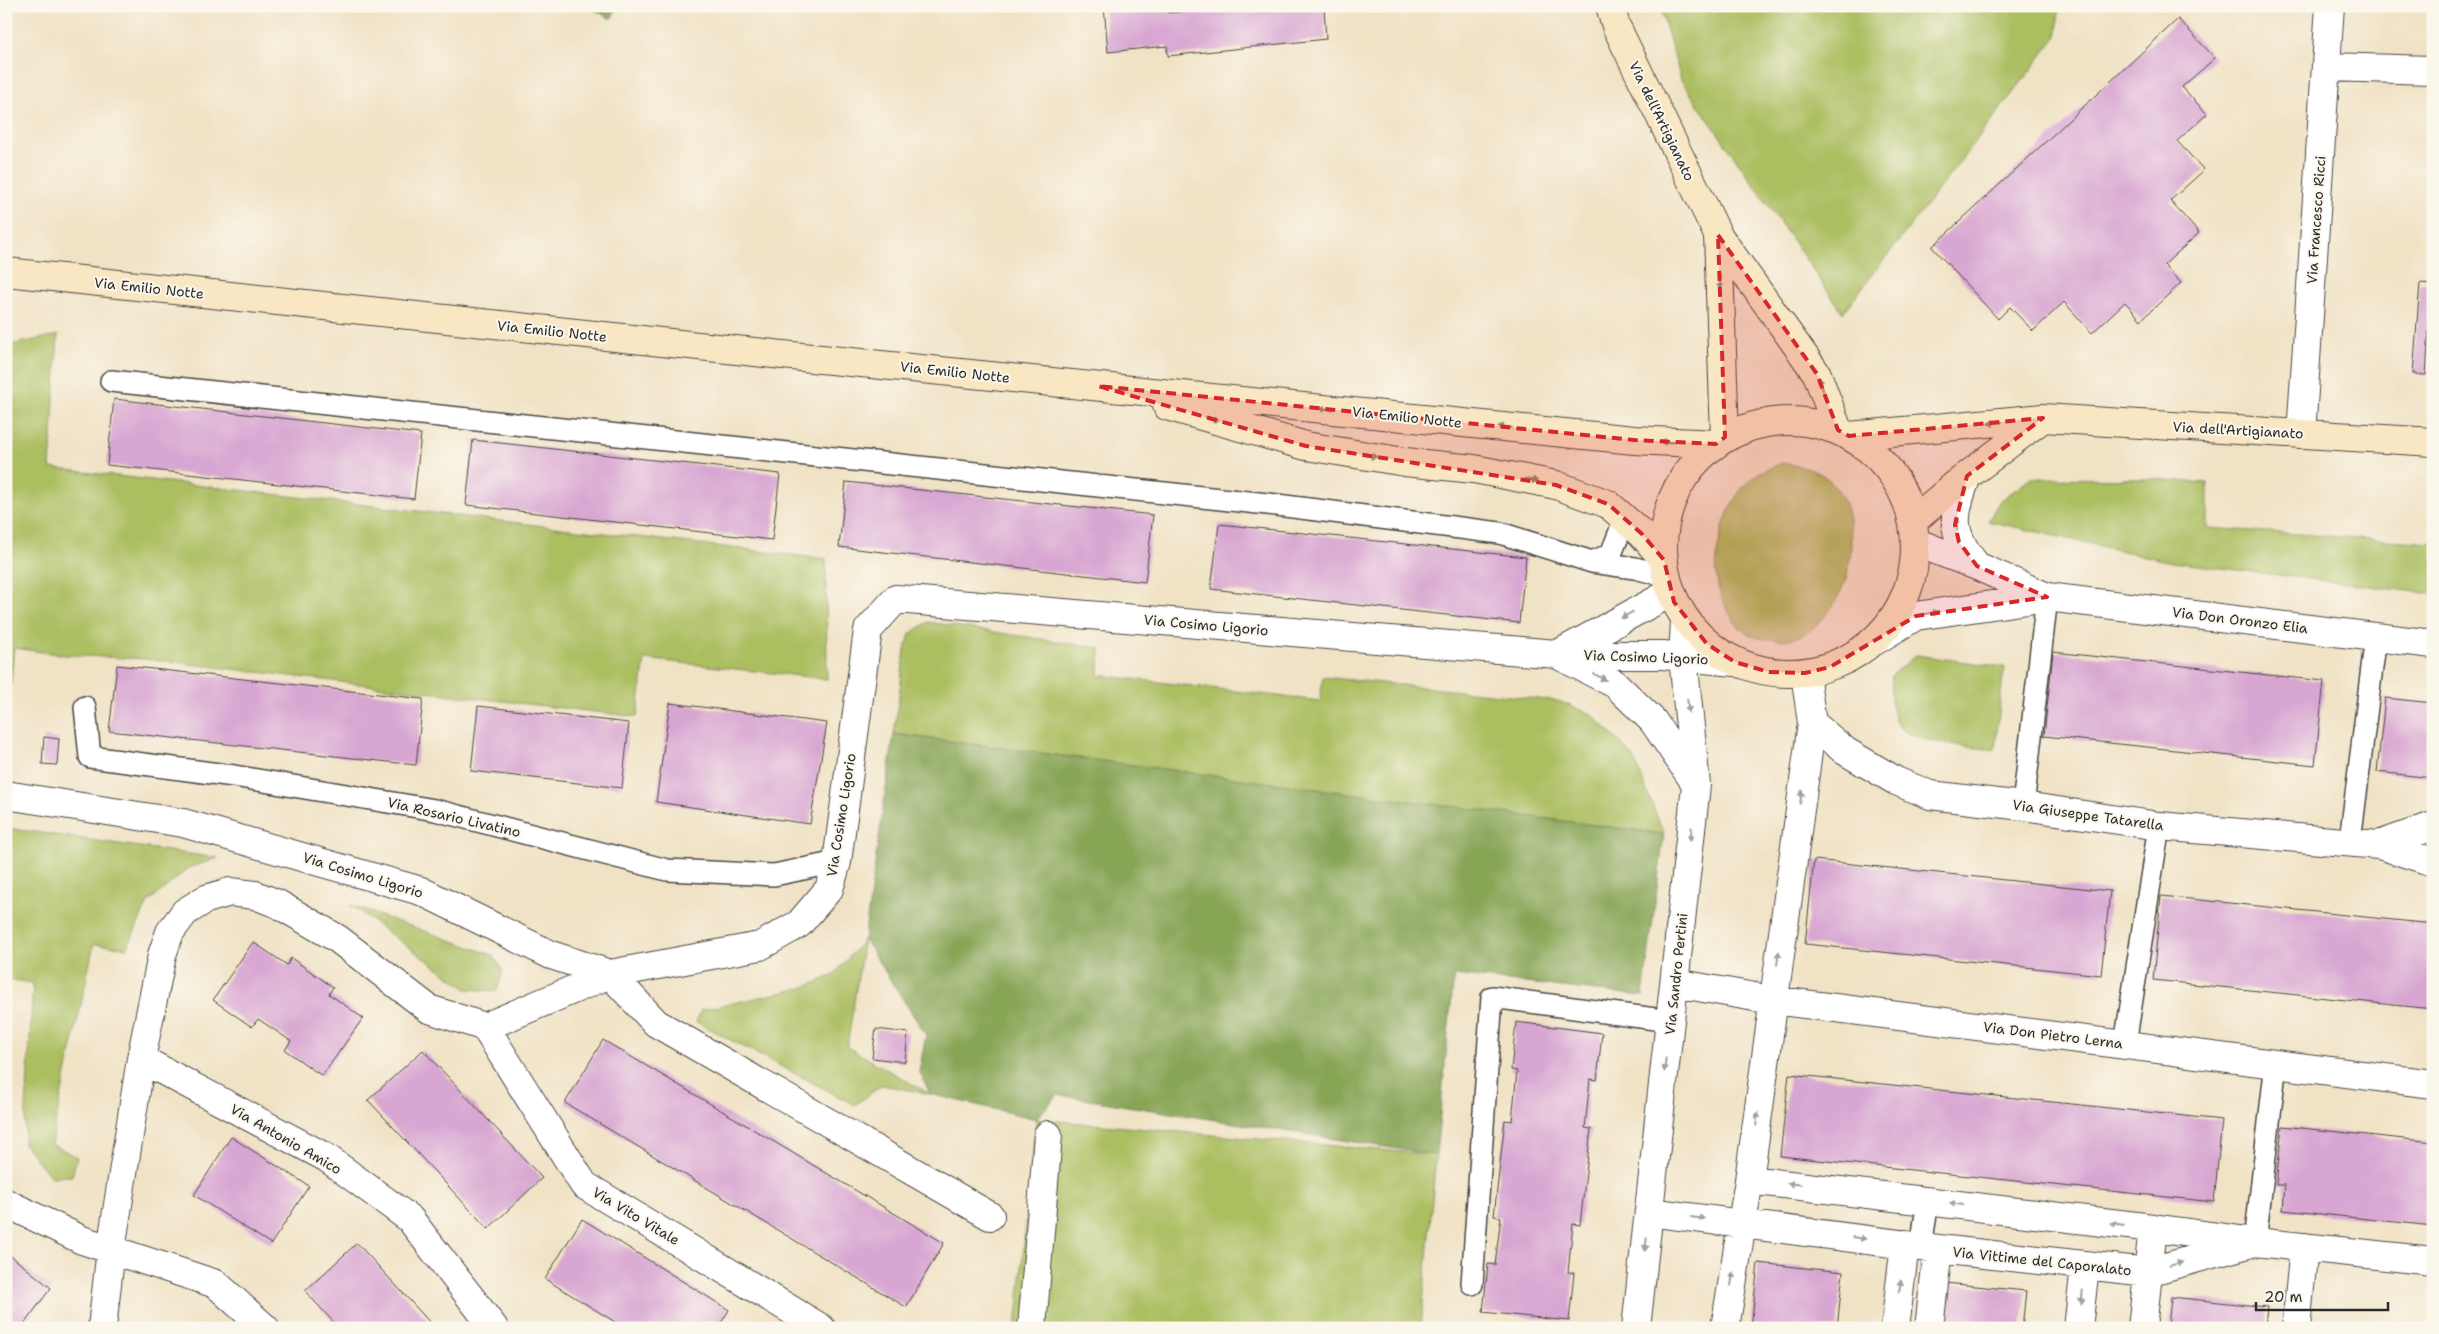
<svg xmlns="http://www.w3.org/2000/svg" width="2439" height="1334" font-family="'Shantell Sans',sans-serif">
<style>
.green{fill:#abbe61;stroke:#6b7446}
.forest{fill:#88a557;stroke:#5a6841}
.building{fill:#d8a6d2}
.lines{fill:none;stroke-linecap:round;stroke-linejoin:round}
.lane-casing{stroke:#494642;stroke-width:24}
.street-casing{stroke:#494642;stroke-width:30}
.secondary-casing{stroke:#494642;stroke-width:30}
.lane{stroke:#fff;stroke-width:21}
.street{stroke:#fff;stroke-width:28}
.secondary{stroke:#f9e7c3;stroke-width:28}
.oneway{fill:#928977}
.oneway2{fill:#a0a0a0}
.marked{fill:#d62828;fill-opacity:0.2;stroke:#d62828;stroke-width:4;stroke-dasharray:10 6;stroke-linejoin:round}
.labels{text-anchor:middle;stroke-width:4;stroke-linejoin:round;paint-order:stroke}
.street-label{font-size:14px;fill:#2b2b2b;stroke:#fbf7ec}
</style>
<rect width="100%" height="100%" fill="#fbf7ec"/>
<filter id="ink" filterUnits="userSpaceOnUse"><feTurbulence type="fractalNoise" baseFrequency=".02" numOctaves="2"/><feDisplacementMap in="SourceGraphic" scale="10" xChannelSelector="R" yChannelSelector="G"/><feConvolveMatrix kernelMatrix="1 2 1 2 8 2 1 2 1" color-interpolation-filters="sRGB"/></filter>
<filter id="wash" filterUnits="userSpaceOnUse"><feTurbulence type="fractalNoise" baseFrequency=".0096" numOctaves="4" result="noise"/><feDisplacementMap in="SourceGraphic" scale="20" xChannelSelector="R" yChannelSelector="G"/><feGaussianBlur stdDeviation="1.12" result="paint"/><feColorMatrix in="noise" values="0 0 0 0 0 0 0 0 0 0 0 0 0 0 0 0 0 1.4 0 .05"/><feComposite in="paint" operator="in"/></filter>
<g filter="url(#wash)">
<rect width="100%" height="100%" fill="#f0e2c5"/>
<path class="green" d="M1660 6H2059L2057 36 1843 313 1681 80Z
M58 335 50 468 826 559 827 679 645 659 637 717 147 659 64 655 14 648 6 729V346Z
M1783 463C1800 466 1822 470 1834 485 1856 509 1855 565 1840 593 1834 606 1823 620 1812 629 1799 640 1781 641 1766 639 1750 638 1737 628 1730 614 1725 605 1720 596 1718 586 1711 553 1726 500 1752 478 1761 471 1772 467 1783 463Z
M2031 478 2153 479 2208 483V528L2433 543V594L2172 562 1988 521 1999 502Z
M928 622 1100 648 1099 675 1320 701 1323 677 1558 701 1592 714 1633 756 1664 834 894 734 905 650 910 634Z
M1916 655 2004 667 1995 750C1974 747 1907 743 1897 724 1889 708 1891 692 1892 675Z
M6 828 218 858 189 868 148 902 127 948 94 944 51 1144 77 1157 72 1176 51 1177 24 1144 33 983 6 979Z
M350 905 493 955 503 971 497 991 467 989Z
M864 939 847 1047 930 1094 882 1085 855 1105 696 1022 701 1010 802 988 834 975Z
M1036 1119 1436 1155 1421 1328H1016Z"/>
<path class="forest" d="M588 6H618L611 19Z
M894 734 1664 834 1643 996 1454 975 1436 1155 1058 1095 1036 1119 930 1094 919 1071 926 1035 864 939Z"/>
<g id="blocks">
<path class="building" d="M1104 6H1167L1168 13 1233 7 1234 11 1279 6H1324L1326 39 1168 56 1167 46 1108 52Z
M2178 19 2215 58 2182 87 2207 114 2177 141 2204 170 2170 201 2199 233 2164 265 2181 283 2141 320 2125 302 2092 333 2064 302 2033 331 2010 307 1998 319 1932 247Z
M2420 283 2432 284 2426 375 2413 374Z
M114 399 421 434 414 499 107 465Z
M473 440 780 474 772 540 466 505Z
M846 482 1153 515 1145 582 839 547Z
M1219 524 1526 557 1519 623 1211 589Z
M2053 652 2324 681 2315 765 2044 736Z
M117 665 423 699 416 765 109 731Z
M2385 698 2433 703V778L2377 772Z
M670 703 827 723 810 824 656 802Z
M478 706 629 723 622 788 471 771Z
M44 737 59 739 57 765 42 764Z
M1814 860 2110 891 2101 975 1805 944Z
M2161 896 2433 924V1009L2153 980Z
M253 942 287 965 291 958 333 987 329 994 363 1018 322 1076 285 1050 291 1041 258 1019 252 1027 213 1000Z
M1516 1022 1602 1033 1597 1080 1590 1079 1585 1128 1591 1129 1580 1225 1573 1224 1568 1272 1574 1273 1569 1321 1483 1312 1488 1264 1495 1265 1501 1217 1494 1216 1505 1120 1512 1121 1517 1071 1511 1070Z
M876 1029 908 1033 905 1062 872 1058Z
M603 1040 944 1243 906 1307 565 1103Z
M423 1050 542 1178 488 1229 368 1100Z
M1789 1074 2222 1120 2214 1202 1780 1156Z
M2282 1126 2433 1142V1226L2283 1210 2285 1185H2276Z
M231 1137 309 1186 271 1244 194 1195Z
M582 1219 729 1310 718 1328H625L545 1279Z
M357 1243 435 1328H339L305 1291Z
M6 1252 51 1288 21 1328H6Z
M1758 1263 1843 1272 1837 1328H1751Z
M1945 1283 2026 1291 2022 1328H1940Z
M2171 1297 2267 1307 2265 1328H2168Z"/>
</g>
</g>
<g filter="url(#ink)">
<use href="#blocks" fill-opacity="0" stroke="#494642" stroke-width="1"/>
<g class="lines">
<g class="lane-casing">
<path id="lane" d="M111 381 1277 505 1500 533 1592 562 1635 568 1666 576
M1592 562 1611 554 1625 519
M85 707 90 757 234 776 435 810 667 870 774 875 837 862
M2023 806 2047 597
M2350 841 2376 636
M2125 1044 2159 826
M2255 1242 2276 1063
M1921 1247 1928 1200
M1472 1284 1492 997 1670 1021"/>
</g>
<g class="street-casing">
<path id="street" d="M2326 67 2433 70
M2301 434 2330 6
M1967 476C1952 515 1949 533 1977 566
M1915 542 1977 566 2047 597
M1873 642 1916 616 2047 597 2433 644
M1558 654 1670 593
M1562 657 1615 684 1653 721 1694 781
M1812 723 1845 751 1896 781 1930 795 2023 806 2159 826 2379 845 2433 862
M6 795 183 823 421 891 551 955 610 974 760 946 799 924 829 889 837 862 868 630 896 599 1557 654 1663 655 1735 662
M2379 845 2433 826
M1675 983 1772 1000 2433 1084
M485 1027 584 1185 821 1328
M141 1059 327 1158 410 1219 494 1328
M1749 1180 2153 1228 2142 1328
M6 1203 82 1240 216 1284 265 1328
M1649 1212 1938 1249 2148 1272 2255 1242
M2153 1228 2255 1242 2433 1261
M102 1328 111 1249 141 1059 162 955 170 932 185 912 206 899 230 892 255 895 278 904 338 939 429 1009 485 1027 610 974 656 1023 990 1216
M1032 1328 1048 1135
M1636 1328 1696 785 1683 658 1685 620
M1725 1328 1749 1180 1812 723 1805 673
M1895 1328 1905 1244
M1929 1328 1938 1249
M2078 1328 2085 1267
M2296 1328 2304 1247"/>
</g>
<g class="secondary-casing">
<path id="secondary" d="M1610 6 1616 26 1718 235 1817 374 1838 430
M1718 235 1725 437
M6 272 811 358 1634 440 1716 444
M1167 406 1306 446 1405 462 1474 469 1556 485 1608 504 1642 534 1664 560
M1663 547a126 126 0 1 1 252 0a126 126 0 1 1-252 0Z
M1849 436 2043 418 2433 442
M1913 521 1955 485 2043 418"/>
</g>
<use href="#lane" class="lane"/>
<use href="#street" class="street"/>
<use href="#secondary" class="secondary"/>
</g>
<defs><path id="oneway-solid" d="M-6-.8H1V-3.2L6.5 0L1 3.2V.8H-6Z" transform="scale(1.25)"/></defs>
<g class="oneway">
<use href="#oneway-solid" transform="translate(1720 283) rotate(88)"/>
<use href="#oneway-solid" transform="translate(1821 384) rotate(-110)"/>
<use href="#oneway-solid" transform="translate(1326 409) rotate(-174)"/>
<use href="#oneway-solid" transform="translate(1212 419) rotate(16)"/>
<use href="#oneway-solid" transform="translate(1995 423) rotate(175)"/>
<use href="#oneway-solid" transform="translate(1505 427) rotate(-174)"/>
<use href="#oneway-solid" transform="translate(1667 442) rotate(-177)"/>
<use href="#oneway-solid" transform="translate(1370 456) rotate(9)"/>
<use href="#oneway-solid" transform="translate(1531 480) rotate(11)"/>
</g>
<g class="oneway2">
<use href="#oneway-solid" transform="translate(1957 524) rotate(-91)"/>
<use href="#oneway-solid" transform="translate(1932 613) rotate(-10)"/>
<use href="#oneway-solid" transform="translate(1627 615) rotate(151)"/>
<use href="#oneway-solid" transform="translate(1600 677) rotate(27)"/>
<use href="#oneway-solid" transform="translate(1688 706) rotate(84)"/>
<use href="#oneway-solid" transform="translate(1801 797) rotate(-82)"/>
<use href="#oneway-solid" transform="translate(1691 834) rotate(96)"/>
<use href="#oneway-solid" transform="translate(1778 958) rotate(-82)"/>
<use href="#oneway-solid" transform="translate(1665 1065) rotate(96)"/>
<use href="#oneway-solid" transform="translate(1757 1119) rotate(-83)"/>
<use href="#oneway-solid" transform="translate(1794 1184) rotate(-174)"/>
<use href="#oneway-solid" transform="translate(1956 1204) rotate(-173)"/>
<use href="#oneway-solid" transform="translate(1698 1218) rotate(7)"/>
<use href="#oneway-solid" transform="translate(2117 1224) rotate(-173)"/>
<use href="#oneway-solid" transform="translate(1859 1238) rotate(7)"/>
<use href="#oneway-solid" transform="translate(1646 1244) rotate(97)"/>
<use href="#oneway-solid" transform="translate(2176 1264) rotate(-16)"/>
<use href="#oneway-solid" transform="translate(1732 1279) rotate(-82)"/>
<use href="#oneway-solid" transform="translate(1900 1286) rotate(-83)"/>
<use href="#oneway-solid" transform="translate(2082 1297) rotate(97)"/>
</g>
</g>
<path class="marked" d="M1718 235 1817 374 1838 430 1849 436 2043 418 1967 476 1955 525 1959 542 1977 566 2047 597 1916 616 1830 667 1805 673 1769 672 1735 662 1707 644 1674 602 1664 560 1642 534 1608 504 1556 485 1306 446 1098 386 1634 440 1716 444 1725 437Z"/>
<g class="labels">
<g class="street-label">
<text transform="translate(1662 121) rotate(64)" y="5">Via dell'Artigianato</text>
<text transform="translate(2316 220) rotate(-86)" y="5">Via Francesco Ricci</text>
<text transform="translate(149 288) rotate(6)" y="5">Via Emilio Notte</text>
<text transform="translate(552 331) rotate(6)" y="5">Via Emilio Notte</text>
<text transform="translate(955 372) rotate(6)" y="5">Via Emilio Notte</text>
<text transform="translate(1407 417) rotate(6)" y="5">Via Emilio Notte</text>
<text transform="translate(2238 430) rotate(3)" y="5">Via dell'Artigianato</text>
<text transform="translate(2240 620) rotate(7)" y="5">Via Don Oronzo Elia</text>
<text transform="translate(1206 625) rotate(5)" y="5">Via Cosimo Ligorio</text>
<text transform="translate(1646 657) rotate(2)" y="5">Via Cosimo Ligorio</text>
<text transform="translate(841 815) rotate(-81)" y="5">Via Cosimo Ligorio</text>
<text transform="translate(2088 815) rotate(8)" y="5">Via Giuseppe Tatarella</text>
<text transform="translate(454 817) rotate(13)" y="5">Via Rosario Livatino</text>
<text transform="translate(363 875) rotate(17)" y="5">Via Cosimo Ligorio</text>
<text transform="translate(1676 974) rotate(-84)" y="5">Via Sandro Pertini</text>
<text transform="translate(2053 1035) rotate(7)" y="5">Via Don Pietro Lerna</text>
<text transform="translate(286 1139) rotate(30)" y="5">Via Antonio Amico</text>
<text transform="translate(636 1216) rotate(31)" y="5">Via Vito Vitale</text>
<text transform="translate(2042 1261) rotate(6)" y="5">Via Vittime del Caporalato</text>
</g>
</g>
<rect width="2439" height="1334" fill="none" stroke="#fbf7ec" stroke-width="25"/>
<path d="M2256 1302v8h132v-8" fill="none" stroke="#2b2b2b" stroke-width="2.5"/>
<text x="2264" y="1302" font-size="15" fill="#2b2b2b" stroke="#fbf7ec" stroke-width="4" paint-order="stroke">20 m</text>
</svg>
